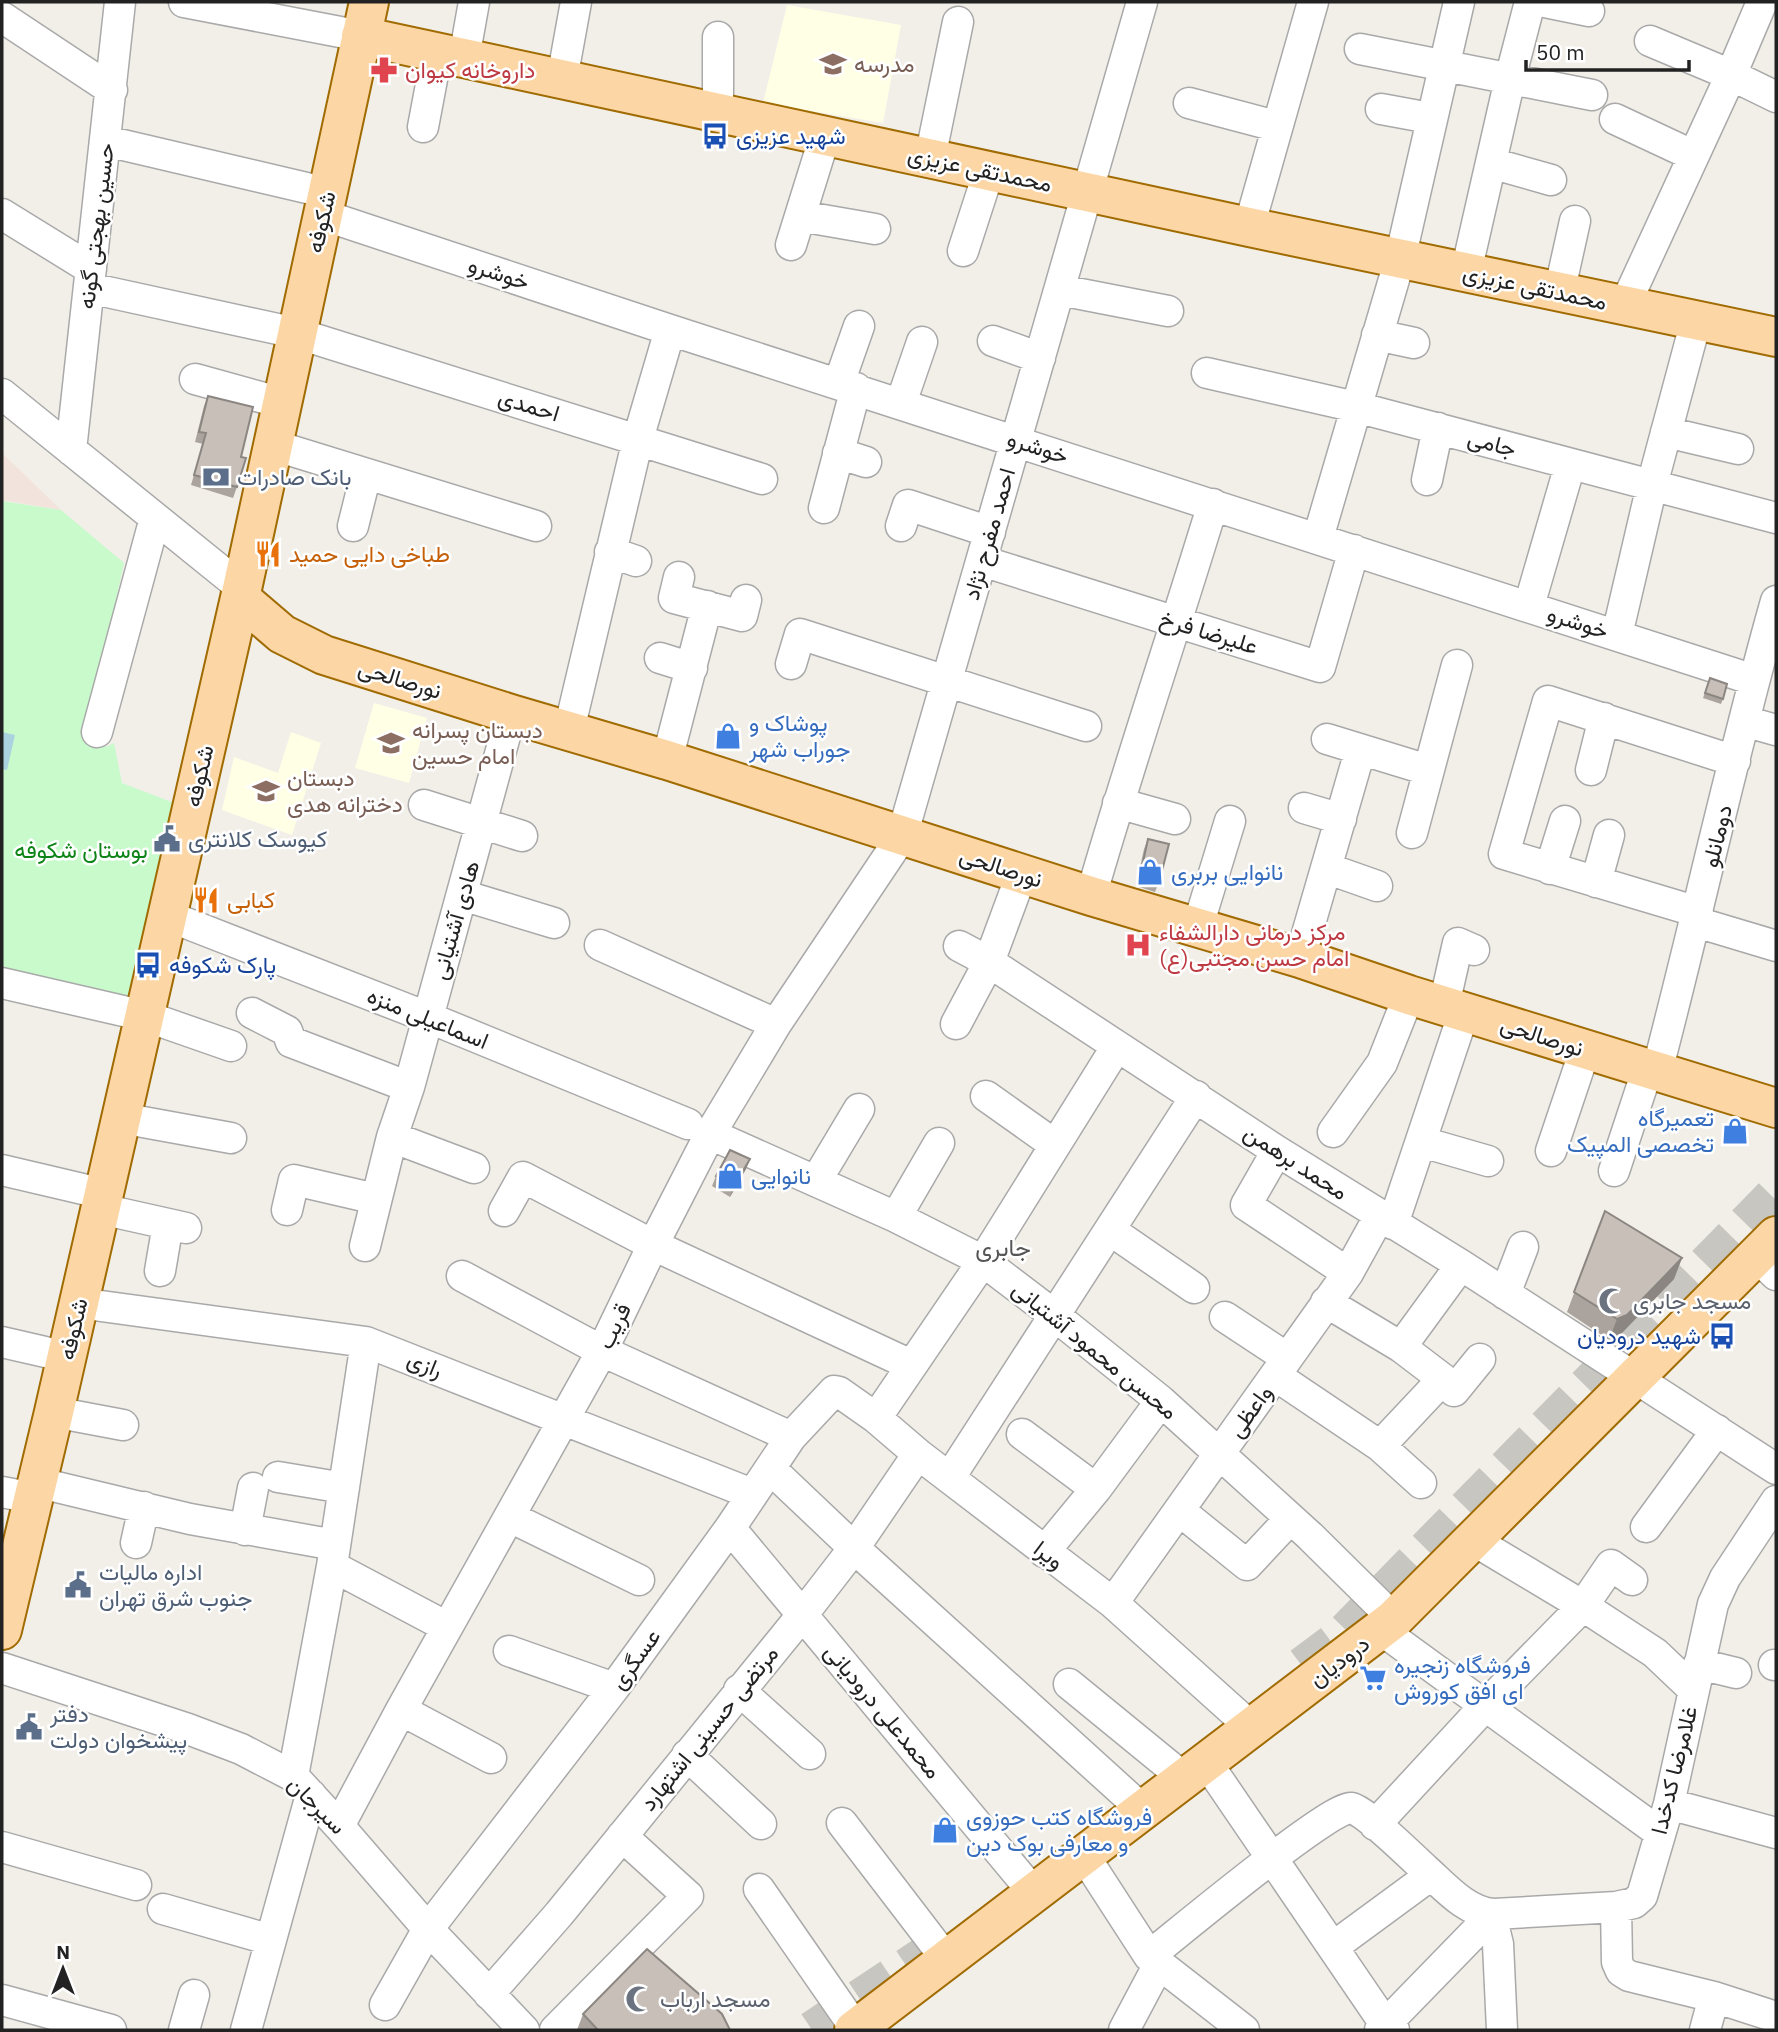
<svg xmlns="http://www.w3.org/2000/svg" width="1778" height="2032" font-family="'IBM Plex Sans',Vazirmatn,sans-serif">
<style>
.education{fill:#ffffe5}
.military{fill:#f3e3dd}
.park{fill:#c8facc}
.water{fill:#aad3df}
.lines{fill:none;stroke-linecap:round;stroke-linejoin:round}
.major-tunnel{stroke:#c8c6c1;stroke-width:38;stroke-dasharray:38 19;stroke-linecap:butt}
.minor-casing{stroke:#a9a9a9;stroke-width:33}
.major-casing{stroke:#a06b00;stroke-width:42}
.minor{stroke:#fff;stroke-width:30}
.major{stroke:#fcd6a4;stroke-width:38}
.wall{fill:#aba49e}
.shaded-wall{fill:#8b8681}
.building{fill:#c7bfb8;stroke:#8b8681;stroke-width:2}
.labels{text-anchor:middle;stroke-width:5;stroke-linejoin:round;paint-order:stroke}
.education-label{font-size:23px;fill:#785e54;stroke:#fff;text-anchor:start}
.health-label{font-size:23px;fill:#be3a42;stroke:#fff;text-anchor:start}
.transit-label{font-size:23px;fill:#164399;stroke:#fff;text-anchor:start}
.street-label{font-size:23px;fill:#222;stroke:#fff}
.service-label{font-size:23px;fill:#4e5e75;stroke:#fff;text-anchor:start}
.food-label{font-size:23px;fill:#c56008;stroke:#fff;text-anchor:start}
.shop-label{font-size:23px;fill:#366cbe;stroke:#fff;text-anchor:start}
.park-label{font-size:23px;fill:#0c8416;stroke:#fff}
.worship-label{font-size:23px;fill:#5b616d;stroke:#fff;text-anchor:start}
.neighbourhood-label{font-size:24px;fill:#555;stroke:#fff}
</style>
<rect width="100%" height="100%" fill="#f2efe9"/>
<path class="education" d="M787 5 901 25 883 123 763 103Z
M374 703 427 718 409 783 355 768Z
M291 732 321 743 292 835 222 810 234 757 278 773Z"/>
<path class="military" d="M2 453 61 510 2 500Z"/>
<path class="park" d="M2 501 61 510 124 563 87 732 106 747 114 743 122 783 174 803 130 996 2 967Z"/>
<path class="water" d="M2 732 15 735 7 770 2 769Z"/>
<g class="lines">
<path class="major-tunnel" d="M1302 1666 1338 1639 1776 1193
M812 2030 938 1946"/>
<g class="minor-casing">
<path id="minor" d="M184 2 361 36
M1545 2 1589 11
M2 17 112 90
M718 37V113
M1650 41 1731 75 1776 97
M1360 49 1592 95
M464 58 474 2
M562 79 576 2
M1189 103 1276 126
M1381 109 1430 118
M1615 119 1692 155
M423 127 437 53
M106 141 328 193
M930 158 958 22
M1491 163 1551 180
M2 214 91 269
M323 215 670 330 1754 680
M800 216 875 229
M1249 227 1313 2
M791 245 825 136
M963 251 989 171
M1466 272 1510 79 1530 2
M89 288 296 333 762 479
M1060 290 1168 311
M1559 293 1575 221
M1624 307 1731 75 1762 2
M1377 335 1414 343
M993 341 1040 358
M1207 373 1356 407 1776 518
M195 379 282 403
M839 383 859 326
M2 394 242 588
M901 403 922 342
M1666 432 1738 449
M273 445 536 526
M71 450 120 2
M838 453 866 462
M1427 480 1438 428
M824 508 856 388
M353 526 366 474
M901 526 908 505 990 532
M1318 538 1400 259 1459 2
M610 552 636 561
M982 561 1320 667 1354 550
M679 577 674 598 742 616 746 600
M1529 606 1570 465
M1617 635 1652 485 1696 321
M660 658 692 668
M791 664 800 634 1086 726
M1744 721 1776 730
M569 730 638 439 670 330
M97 732 155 518
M1327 739 1428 770
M667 760 707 606
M1591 770 1604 718
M1118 803 1175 819
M424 805 522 836
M1304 808 1341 819
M1412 833 1457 665
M1326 868 1377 886
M1550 869 1565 821
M1596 882 1609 835
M462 895 554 923
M1091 896C1129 764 1173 635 1213 504
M1698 912 1504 854 1548 701 1735 761
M168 916 427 1017 688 1124
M1696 922 1776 946
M1197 929 1230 821
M600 945 776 1024
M959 946 989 962 1277 1151 1461 1265 1776 1469
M1300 958 1360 751
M2 983 145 1016 231 1046
M1444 1005 1458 943 1474 950
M252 1013 287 1031 291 1042 409 1087
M956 1024 989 962 1022 873
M1657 1071C1698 915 1732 756 1776 601
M986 1096 1055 1145
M121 1118 231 1138
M1333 1132 1382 1063 1409 995
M710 1134 896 1217 983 1261 1054 1315 1161 1401 1310 1536 1394 1619
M392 1137 474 1168
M1422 1142 1488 1161
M1277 1151 1246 1205 1348 1273
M1551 1151 1585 1050
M2 1170 104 1194
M1614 1171 1648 1068
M816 1181 859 1109
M101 1209 186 1228
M287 1210 294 1180 376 1199
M504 1211 523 1177 653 1245 911 1365
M896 1217 939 1143
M1393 1224 1464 1012
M1110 1230 1194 1288
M365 1246 392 1137 409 1087 511 714
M1756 1256 1776 1275
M160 1271 168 1224
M462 1276 602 1351 791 1437
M1505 1294 1523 1247
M1326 1302 1401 1347 1443 1379
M79 1303 366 1342 752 1494
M1225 1317 1287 1358
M2 1342 67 1357
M1401 1347 1461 1265
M1276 1376 1380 1446 1421 1483
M54 1412 123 1425
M876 1418 983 1261 1117 1046
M1022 1434 1096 1489
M1380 1446 1443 1379 1454 1391 1480 1359
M777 1475 854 1548 1143 1810
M278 1477 344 1488
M950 1477 1196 1096
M36 1482 190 1519 335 1545
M2 1492 33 1498
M1180 1511 1247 1565 1290 1519
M510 1517 639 1580
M1646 1527 1717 1430
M730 1528 1034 1893
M245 1530 253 1488
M1473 1540 1583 1606 1655 1653 1694 1690
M136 1543 144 1507
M1044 1552 1096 1489 1161 1401
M332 1566 447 1627
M1113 1603 1348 1273 1380 1215
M1380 1629 1660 1833
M509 1651 614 1688
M1699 1664 1736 1673
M1774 1665H1776
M2 1668 188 1729 241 1749 293 1776 339 1826 428 1929 524 2030
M1069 1684 1184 1778
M739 1690 810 1754
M401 1710 491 1758
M687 1755 761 1824
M1207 1763 1385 2024 1394 2030
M293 1776 332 1566 366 1342
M1669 1804 1776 1833
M842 1823 947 1960
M1375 1825 1485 1706 1583 1606 1611 1565 1632 1580
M339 1826 401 1710 602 1351 653 1245 710 1134 776 1024 902 836 1142 2
M2 1847 136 1885
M1083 1854 1149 1956 1244 2030
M759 1889 856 2029
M1616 1907 1617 1962 1621 1971 1629 1976 1714 1997 1776 2017
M163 1909 271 1940
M1485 1914 1495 1932 1498 1944 1502 2030
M1333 1947 1431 1875
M1149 1956C1176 1935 1330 1806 1351 1808 1363 1809 1413 1858 1425 1869 1444 1886 1467 1913 1494 1914L1616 1907 1634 1903 1642 1896 1669 1804 1713 1604 1725 1578 1776 1501
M489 1994 559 1914 803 1614 854 1548 918 1454
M2 2000 111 2030
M385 2005 428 1929 614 1688 730 1528 791 1437 834 1391 839 1392 876 1418 918 1454 1113 1603 1251 1727
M184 2030 194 1995
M246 2030 311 1795
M555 2030 688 1896 622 1836
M1124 2030 1159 1964
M1380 2030 1487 1920
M1705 2030 1714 1997"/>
</g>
<g class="major-casing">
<path id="major" d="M361 36 1249 227 1776 337
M240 598 282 634 324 655 511 714 667 760 1091 896 1300 958 1409 995 1776 1108
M2 1630 54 1412 240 598 369 2
M854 2030 1394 1619 1776 1236"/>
</g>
<use href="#minor" class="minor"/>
<use href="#major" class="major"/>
</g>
<path class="wall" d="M208 396 241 457 237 487 233 498 191 485 203 444 195 442 204 406Z
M1710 678 1723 699 1721 704 1703 698Z
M1148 839 1159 882 1155 892 1136 886 1144 849Z
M750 1159 746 1169 730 1197 712 1186 716 1176Z
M1605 1211 1682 1258 1674 1279 1619 1336 1609 1340 1567 1312Z
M583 2014 730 2030H577Z"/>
<path class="shaded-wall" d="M750 1159 746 1169 730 1197 734 1186Z
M1682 1258 1674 1279 1619 1336 1609 1340 1617 1319Z"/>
<path class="building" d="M208 396 253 407 241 457 246 458 237 487 194 475 206 433 199 432Z
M1710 678 1727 684 1723 699 1705 693Z
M1148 839 1169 844 1159 882 1140 876Z
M730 1150 750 1159 734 1186 716 1176Z
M1605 1211 1682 1258 1627 1315 1617 1319 1574 1292Z
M647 1949 722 2014 730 2030H598L583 2014Z"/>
<defs>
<g id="school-bare" transform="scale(2.1)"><path d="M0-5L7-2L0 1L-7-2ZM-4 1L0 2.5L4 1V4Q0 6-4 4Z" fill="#8d6e63" stroke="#fff" stroke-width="2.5" paint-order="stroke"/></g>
<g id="pharmacy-bare" transform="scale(2.1)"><path d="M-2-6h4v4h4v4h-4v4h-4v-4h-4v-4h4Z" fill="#e0444e" stroke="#fff" stroke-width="2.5" paint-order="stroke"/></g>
<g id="bus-bare" transform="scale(2.1)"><path d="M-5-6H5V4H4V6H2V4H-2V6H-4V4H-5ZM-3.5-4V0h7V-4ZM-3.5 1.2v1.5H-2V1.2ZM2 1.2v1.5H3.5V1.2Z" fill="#1a4fb4" stroke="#fff" stroke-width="2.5" paint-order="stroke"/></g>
<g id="bank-bare" transform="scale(2.1)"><path d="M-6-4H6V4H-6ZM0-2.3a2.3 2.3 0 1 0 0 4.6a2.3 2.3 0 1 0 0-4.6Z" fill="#5c6f8a" stroke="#fff" stroke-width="2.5" paint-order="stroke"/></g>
<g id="restaurant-bare" transform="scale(2.1)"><path d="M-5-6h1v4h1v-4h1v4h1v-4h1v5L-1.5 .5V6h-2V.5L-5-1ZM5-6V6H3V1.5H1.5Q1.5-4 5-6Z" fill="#e8710a" stroke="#fff" stroke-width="2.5" paint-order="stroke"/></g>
<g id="shop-bare" transform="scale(2.1)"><path d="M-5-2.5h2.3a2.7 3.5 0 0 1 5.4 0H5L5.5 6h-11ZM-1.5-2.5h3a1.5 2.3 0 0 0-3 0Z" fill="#3f7fe0" stroke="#fff" stroke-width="2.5" paint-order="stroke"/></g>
<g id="civic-bare" transform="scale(2.1)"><path d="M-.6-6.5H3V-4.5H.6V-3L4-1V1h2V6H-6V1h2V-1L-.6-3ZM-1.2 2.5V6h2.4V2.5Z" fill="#5c6f8a" stroke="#fff" stroke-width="2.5" paint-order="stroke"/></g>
<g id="hospital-bare" transform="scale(2.1)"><path d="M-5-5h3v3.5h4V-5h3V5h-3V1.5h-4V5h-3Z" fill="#e0444e" stroke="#fff" stroke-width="2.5" paint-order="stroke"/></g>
<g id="mosque-bare" transform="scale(2.1)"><path d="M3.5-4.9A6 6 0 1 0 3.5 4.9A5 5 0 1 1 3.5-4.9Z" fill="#6b7280" stroke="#fff" stroke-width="2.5" paint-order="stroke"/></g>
<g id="supermarket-bare" transform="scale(2.1)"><path d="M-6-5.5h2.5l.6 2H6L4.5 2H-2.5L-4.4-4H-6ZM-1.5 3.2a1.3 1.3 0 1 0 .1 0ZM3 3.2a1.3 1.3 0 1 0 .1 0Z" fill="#3f7fe0" stroke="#fff" stroke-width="2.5" paint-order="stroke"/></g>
</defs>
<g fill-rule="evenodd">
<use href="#school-bare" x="833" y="64"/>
<use href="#pharmacy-bare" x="384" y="70"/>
<use href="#bus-bare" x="715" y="136"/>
<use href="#bank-bare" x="216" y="477"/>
<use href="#restaurant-bare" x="268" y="554"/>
<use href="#shop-bare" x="728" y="736"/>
<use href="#school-bare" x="391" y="743"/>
<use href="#school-bare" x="266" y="791"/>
<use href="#civic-bare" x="167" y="839"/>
<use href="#shop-bare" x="1150" y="872"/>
<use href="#restaurant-bare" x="206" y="900"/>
<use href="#hospital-bare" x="1138" y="945"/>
<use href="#bus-bare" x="148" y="965"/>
<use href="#shop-bare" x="1735" y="1131"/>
<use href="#shop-bare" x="730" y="1176"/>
<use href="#mosque-bare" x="1612" y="1301"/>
<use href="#bus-bare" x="1722" y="1336"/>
<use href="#civic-bare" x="78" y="1585"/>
<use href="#supermarket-bare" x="1373" y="1678"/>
<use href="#civic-bare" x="29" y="1727"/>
<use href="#shop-bare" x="945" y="1830"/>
<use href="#mosque-bare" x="639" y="1999"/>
</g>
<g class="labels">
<g class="education-label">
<text x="854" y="72">مدرسه</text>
<text x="412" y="738">دبستان پسرانه<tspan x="412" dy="26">امام حسین</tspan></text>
<text x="287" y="786">دبستان<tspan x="287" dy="26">دخترانه هدی</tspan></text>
</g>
<g class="health-label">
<text x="405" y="78">داروخانه کیوان</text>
<text x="1159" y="940">مرکز درمانی دارالشفاء<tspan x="1159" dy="26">امام حسن مجتبی(ع)</tspan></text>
</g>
<g class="transit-label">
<text x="736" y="144">شهید عزیزی</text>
<text x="169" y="973">پارک شکوفه</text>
<text x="1701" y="1344" text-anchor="end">شهید درودیان</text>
</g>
<g class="street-label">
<text transform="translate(980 169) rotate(12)" y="8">محمدتقی عزیزی</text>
<text transform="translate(321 222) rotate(-77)" y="8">شکوفه</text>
<text transform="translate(96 226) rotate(-83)" y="8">حسین بهجتی گونه</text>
<text transform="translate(499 273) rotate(18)" y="8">خوشرو</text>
<text transform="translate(1535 287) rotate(12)" y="8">محمدتقی عزیزی</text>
<text transform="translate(529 405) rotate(17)" y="8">احمدی</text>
<text transform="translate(1492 443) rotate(15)" y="8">جامی</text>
<text transform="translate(1038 447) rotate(18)" y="8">خوشرو</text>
<text transform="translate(989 534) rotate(-74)" y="8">احمد مفرح نژاد</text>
<text transform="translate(1578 622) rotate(18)" y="8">خوشرو</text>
<text transform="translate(1209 632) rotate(17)" y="8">علیرضا فرخ</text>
<text transform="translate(400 679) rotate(17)" y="8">نورصالحی</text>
<text transform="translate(199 776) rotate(-77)" y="8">شکوفه</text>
<text transform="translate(1717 836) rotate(-76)" y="8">دومانلو</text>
<text transform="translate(1001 867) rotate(18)" y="8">نورصالحی</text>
<text transform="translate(455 920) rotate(-74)" y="8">هادی آشتیانی</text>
<text transform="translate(428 1018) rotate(22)" y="8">اسماعیلی منزه</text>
<text transform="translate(1542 1036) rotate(18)" y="8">نورصالحی</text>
<text transform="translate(1296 1162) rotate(33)" y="8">محمد برهمن</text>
<text transform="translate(614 1326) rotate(-64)" y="8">قریب</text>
<text transform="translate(73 1329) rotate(-77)" y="8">شکوفه</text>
<text transform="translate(1095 1350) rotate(39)" y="8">محسن محمود آشتیانی</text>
<text transform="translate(425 1364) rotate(22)" y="8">رازی</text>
<text transform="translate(1250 1411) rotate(-54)" y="8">واعظی</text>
<text transform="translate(1049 1555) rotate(37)" y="8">ویرا</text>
<text transform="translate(635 1659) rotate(-54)" y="8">عسگری</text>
<text transform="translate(1339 1661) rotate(-37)" y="8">درودیان</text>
<text transform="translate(883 1711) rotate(50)" y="8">محمدعلی درودیانی</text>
<text transform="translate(709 1728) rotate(-51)" y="8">مرتضی حسینی اشتهارد</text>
<text transform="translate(1674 1770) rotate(-76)" y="8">غلامرضا کدخدا</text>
<text transform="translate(317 1805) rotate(45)" y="8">سیرجان</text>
</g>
<g class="service-label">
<text x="237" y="485">بانک صادرات</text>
<text x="188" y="847">کیوسک کلانتری</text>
<text x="99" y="1580">اداره مالیات<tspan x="99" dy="26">جنوب شرق تهران</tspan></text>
<text x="50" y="1722">دفتر<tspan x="50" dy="26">پیشخوان دولت</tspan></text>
</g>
<g class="food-label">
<text x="289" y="562">طباخی دایی حمید</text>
<text x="227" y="908">کبابی</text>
</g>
<g class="shop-label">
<text x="749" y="731">پوشاک و<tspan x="749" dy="26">جوراب شهر</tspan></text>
<text x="1171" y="880">نانوایی بربری</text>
<text x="1714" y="1126" text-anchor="end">تعمیرگاه<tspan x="1714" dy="26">تخصصی المپیک</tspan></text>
<text x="751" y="1184">نانوایی</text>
<text x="1394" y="1673">فروشگاه زنجیره<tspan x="1394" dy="26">ای افق کوروش</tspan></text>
<text x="966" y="1825">فروشگاه کتب حوزوی<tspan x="966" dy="26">و معارفی بوک دین</tspan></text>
</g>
<g class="park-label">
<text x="81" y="858">بوستان شکوفه</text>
</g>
<g class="worship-label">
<text x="1633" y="1309">مسجد جابری</text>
<text x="660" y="2007">مسجد ارباب</text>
</g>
<g class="neighbourhood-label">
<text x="1003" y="1256">جابری</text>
</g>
</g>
<rect width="1778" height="2032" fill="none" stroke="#222222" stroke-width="7"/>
<g transform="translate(63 1969)" stroke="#ffffff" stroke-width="5" paint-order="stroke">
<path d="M0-5L12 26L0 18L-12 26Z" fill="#222222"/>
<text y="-10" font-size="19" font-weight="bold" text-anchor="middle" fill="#222222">N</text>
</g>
<path d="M1526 60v10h163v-10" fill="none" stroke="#222222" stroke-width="3.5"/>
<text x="1536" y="60" font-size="21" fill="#222222" stroke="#ffffff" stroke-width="5" paint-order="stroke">50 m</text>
</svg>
